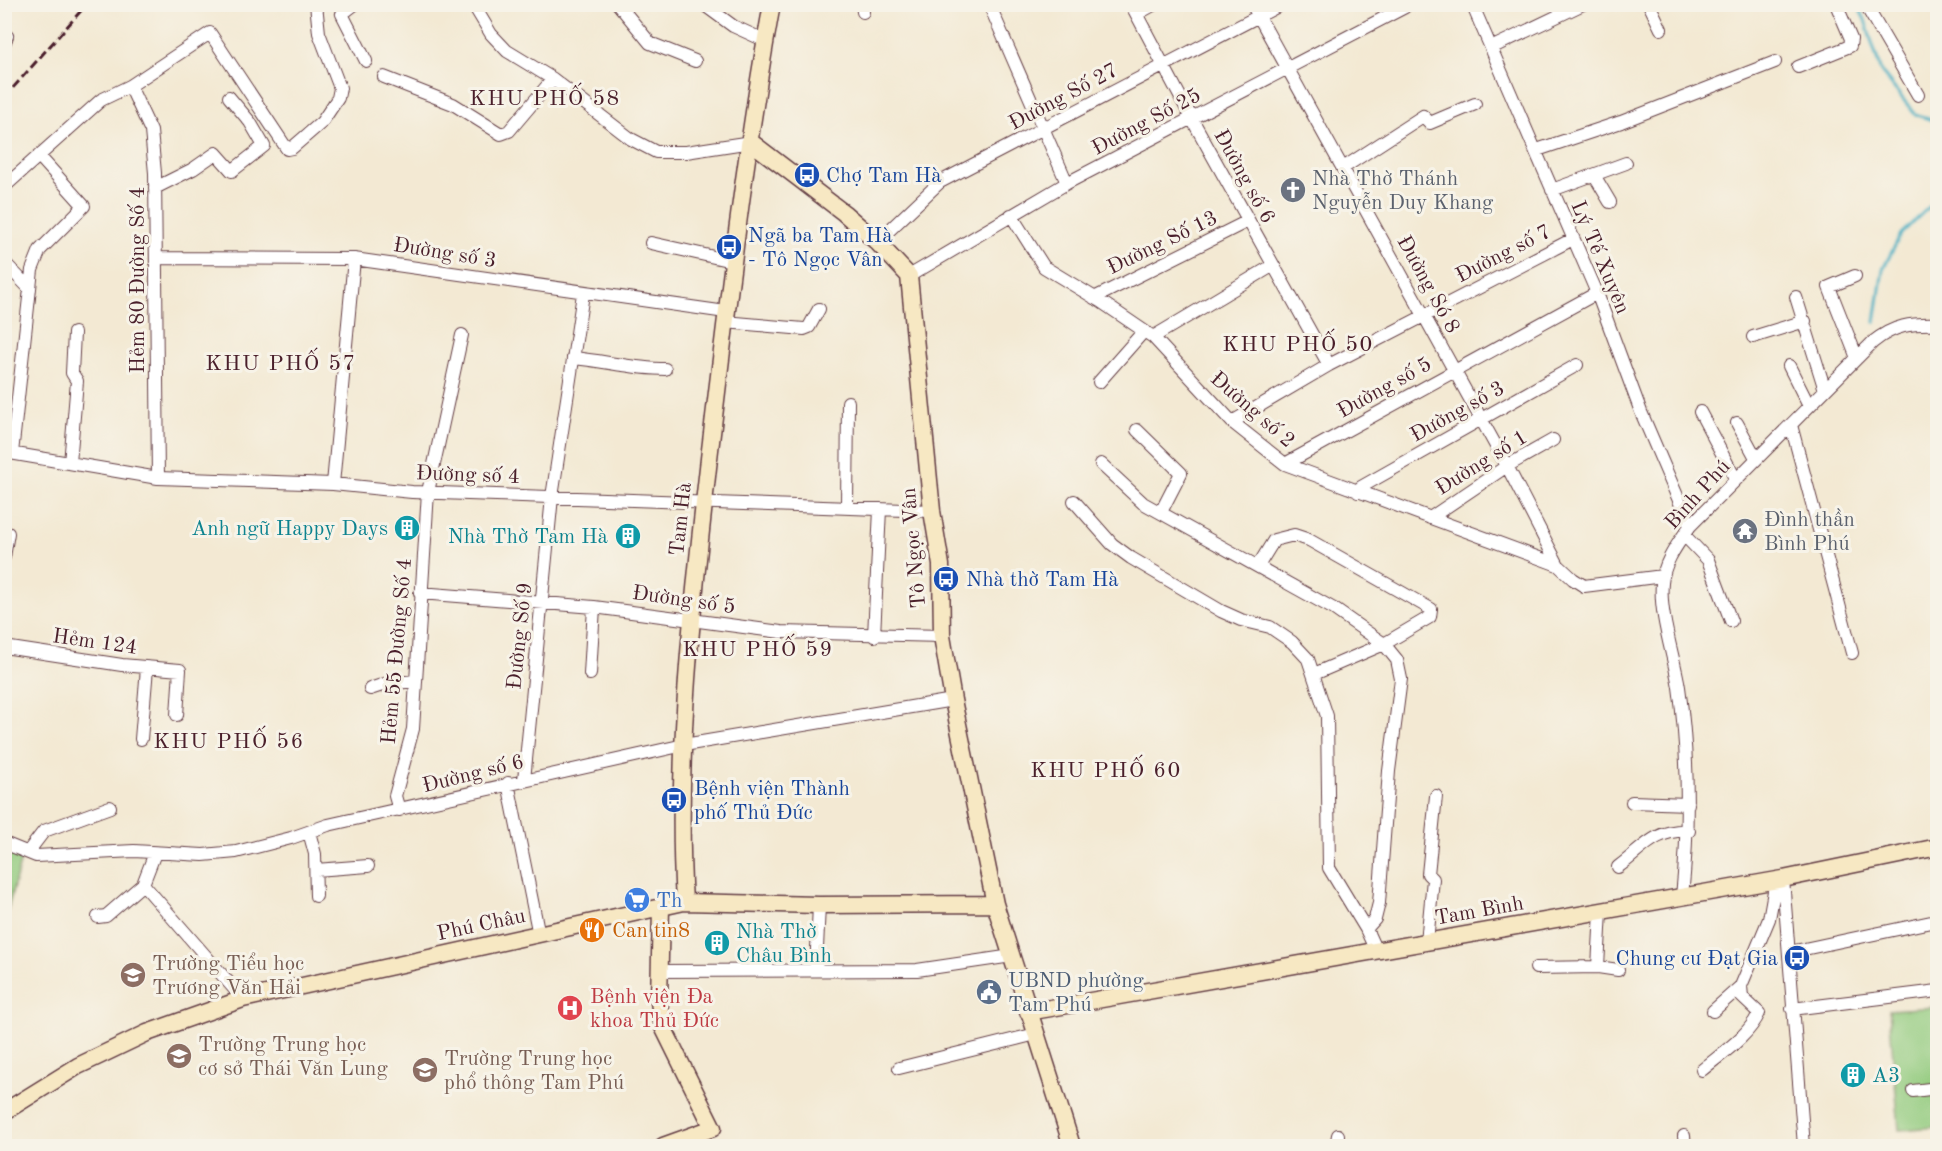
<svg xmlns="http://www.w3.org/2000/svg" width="1942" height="1151" font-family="'Old Standard TT',serif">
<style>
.green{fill:#91ca7d;stroke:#6e7454;stroke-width:1.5}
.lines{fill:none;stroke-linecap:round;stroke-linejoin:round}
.stream{stroke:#43aec2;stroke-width:3}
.street-casing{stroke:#633d44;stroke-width:14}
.secondary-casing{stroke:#633d44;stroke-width:19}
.street{stroke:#fff;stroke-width:12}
.secondary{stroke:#f7e8c3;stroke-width:16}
.rail{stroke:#4a1f2b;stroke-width:3;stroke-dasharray:9 4.5;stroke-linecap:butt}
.labels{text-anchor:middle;stroke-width:6;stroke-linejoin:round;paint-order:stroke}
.street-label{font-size:21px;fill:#4a1f2b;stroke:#f7f3e8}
.transit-label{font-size:21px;fill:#164399;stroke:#f7f3e8;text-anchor:start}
.worship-label{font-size:21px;fill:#5b616d;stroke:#f7f3e8;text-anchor:start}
.culture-label{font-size:21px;fill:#0d838f;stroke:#f7f3e8;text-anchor:end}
.shop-label{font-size:21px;fill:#366cbe;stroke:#f7f3e8;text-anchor:start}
.food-label{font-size:21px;fill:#c56008;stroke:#f7f3e8;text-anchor:start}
.education-label{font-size:21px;fill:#785e54;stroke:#f7f3e8;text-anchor:start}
.service-label{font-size:21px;fill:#4e5e75;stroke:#f7f3e8;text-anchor:start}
.health-label{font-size:21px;fill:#be3a42;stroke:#f7f3e8;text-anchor:start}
.neighbourhood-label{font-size:22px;letter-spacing:1.5px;fill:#4a1f2b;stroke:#f7f3e8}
</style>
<rect width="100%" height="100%" fill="#f7f3e8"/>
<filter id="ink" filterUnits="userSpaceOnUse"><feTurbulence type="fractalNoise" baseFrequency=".0167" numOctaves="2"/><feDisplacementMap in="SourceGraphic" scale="12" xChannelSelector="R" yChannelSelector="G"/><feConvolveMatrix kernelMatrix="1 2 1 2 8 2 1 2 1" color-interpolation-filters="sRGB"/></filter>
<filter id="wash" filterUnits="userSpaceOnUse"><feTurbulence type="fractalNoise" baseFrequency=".008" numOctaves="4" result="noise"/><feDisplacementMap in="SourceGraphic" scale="24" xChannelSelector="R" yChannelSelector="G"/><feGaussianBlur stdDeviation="1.35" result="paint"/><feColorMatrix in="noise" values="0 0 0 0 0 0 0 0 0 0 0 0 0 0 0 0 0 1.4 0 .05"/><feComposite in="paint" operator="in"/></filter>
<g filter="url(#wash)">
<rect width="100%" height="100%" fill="#f3e9d3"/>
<path class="green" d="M5 849 18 853 21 859 5 920Z
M1937 1007V1127L1899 1130 1889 1010Z"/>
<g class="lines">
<path class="stream" d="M1857 4 1865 20 1881 72 1915 114 1938 122
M1875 322 1883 269 1901 234 1938 198"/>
</g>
</g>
<g filter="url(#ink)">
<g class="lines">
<g class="street-casing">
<path id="street" d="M355 4 342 14 366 61
M473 4 491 34 507 51 553 79 631 139 656 152H686L751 142
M618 4 650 43 695 61
M703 4 733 26 766 41
M862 4 863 12
M989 4 1067 183
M1131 4 1192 119 1329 365
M1252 4 1507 466 1558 565 1573 579 1584 586 1663 576
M1472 4 1597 293 1641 412 1690 526
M1649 4 1661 29
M1865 4 1918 95
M1137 14 1155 4
M4 34 7 36 4 44
M1491 48 1583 4
M1798 67 1850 46 1851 39 1836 4
M384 77 453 104 501 134 509 131 553 79
M130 86 151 131 155 173 158 478
M1537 150 1621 122 1775 62
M1343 168 1423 116 1430 123 1475 104
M1594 175 1610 202
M4 187 101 100 130 86 210 33 287 149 292 148 322 122 338 98 340 88 319 33 316 4
M155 188 193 169 216 153 232 171 264 146 250 122 229 97
M1552 190 1626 163
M1011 215 1044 267 1100 301 1153 337 1232 422 1285 464 1558 565
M877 242 940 182 1282 4
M651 243 732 261
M156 258 354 259 726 312
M4 262 29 288
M909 276 1067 183 1405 7
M1855 276 1829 287 1857 358
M1796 297 1825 390
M1094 298 1248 221
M725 322 804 329 809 327 819 309
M1153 337 1272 266
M1753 337 1805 321
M573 358C605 361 634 369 665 369
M1789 366 1809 406
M1099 382 1144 331
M1700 412 1736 480
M1232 422 1329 365 1571 240
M1737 423 1756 458
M1791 425 1852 653
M1137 430 1181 473 1161 512
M4 452 158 478 333 484 412 492 932 511
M12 453 32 270 40 250 84 206 39 156
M70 463 77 381 72 373 74 333
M1101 464 1143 503 1334 609 1384 644 1397 660 1401 679 1389 771 1379 903 1375 919 1366 929 1376 951
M1285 464 1597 293
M333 484 354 259
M1358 492 1361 487 1577 365
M1074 501 1112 544 1131 558 1221 611 1241 620 1270 627 1292 642 1308 659 1327 716 1329 868 1366 929
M847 506 848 402
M1430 518 1507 466 1553 440
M4 533H8L4 557
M1684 535 1708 560 1731 621
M1258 566 1274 540 1294 535 1309 540 1431 609 1430 617 1384 644 1314 674
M420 593 594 607 781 632 942 636
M874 636 880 509
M4 647 122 665 180 670 177 715
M590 674 594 607
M370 689 385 684 416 681
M141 739 147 668
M524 780 552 497 583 294
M508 783 539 935
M1632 802 1688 804
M399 810 395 796 413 729 428 492 462 335
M309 832 315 854 316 896
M4 843 36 856 134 851 203 855 236 852 291 838 328 825 684 745 953 700
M28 852 44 831 110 807
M155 853 143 884 243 999
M1618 867C1643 849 1654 829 1689 831
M316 870 368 866
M1783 879 1804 1146
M1682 897C1689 827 1689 757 1679 687 1674 656 1659 614 1662 583 1664 561 1678 544 1690 526L1873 342C1894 325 1911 323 1938 324
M98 917 106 916 143 884
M1427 942 1433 879 1428 874 1436 796
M1790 952 1931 922
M1598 967 1618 970
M1536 968 1598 967 1601 911
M816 970 819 905
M660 971 917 970 1012 956
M1792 1009 1938 991
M1713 1011 1741 986
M899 1068 1036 1034
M1702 1070C1721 1054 1749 1036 1759 1013L1742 997 1741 986 1769 919 1776 880
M1913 1091 1938 1088
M1684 1136 1685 1146
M1336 1146 1338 1135"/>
</g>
<g class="secondary-casing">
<path id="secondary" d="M751 142 844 213 877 242 909 276 932 511 941 565 942 636 953 700 995 904 1072 1146
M684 902C675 752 693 599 710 450 728 301 745 152 772 4
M661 907 659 1002 663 1027 713 1128 663 1146
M1028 1012 1783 879 1938 847
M4 1112 78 1066 147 1033 243 999 684 902 819 905 995 904"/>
</g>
<use href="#street" class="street"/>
<use href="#secondary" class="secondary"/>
<path class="rail" d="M4 98 87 4"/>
</g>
</g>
<defs>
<g id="bus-disc" transform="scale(1.35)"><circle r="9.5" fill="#1a4fb4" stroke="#f7f3e8"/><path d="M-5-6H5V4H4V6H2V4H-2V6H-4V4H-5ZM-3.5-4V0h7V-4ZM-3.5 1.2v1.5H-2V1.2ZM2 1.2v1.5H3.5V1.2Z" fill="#fff"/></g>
<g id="church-disc" transform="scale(1.35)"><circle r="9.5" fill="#6b7280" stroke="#f7f3e8"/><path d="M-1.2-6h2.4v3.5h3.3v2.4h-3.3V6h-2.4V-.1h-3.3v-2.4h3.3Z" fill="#fff"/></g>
<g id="building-disc" transform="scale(1.35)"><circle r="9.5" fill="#0f9aa8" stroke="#f7f3e8"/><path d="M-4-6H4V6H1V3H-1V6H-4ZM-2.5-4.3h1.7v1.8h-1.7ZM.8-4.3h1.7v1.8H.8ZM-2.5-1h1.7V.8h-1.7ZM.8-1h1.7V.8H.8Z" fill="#fff"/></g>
<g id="temple-disc" transform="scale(1.35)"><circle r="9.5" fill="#6b7280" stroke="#f7f3e8"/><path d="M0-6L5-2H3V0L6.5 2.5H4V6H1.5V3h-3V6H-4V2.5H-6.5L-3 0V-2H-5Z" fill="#fff"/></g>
<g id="supermarket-disc" transform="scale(1.35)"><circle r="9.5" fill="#3f7fe0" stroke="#f7f3e8"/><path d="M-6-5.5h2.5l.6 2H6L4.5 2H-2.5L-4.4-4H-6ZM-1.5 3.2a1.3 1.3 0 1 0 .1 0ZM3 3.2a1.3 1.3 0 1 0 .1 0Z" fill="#fff"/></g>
<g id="restaurant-disc" transform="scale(1.35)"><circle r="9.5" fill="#e8710a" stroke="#f7f3e8"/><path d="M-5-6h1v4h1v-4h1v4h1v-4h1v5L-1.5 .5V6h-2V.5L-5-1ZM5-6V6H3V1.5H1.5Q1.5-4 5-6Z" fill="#fff"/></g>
<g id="school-disc" transform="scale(1.35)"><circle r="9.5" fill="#8d6e63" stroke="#f7f3e8"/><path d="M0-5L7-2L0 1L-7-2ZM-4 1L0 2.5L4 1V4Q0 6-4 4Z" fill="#fff"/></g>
<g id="civic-disc" transform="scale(1.35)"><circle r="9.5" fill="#5c6f8a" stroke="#f7f3e8"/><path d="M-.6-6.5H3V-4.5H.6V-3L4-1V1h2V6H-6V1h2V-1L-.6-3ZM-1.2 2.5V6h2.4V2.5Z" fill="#fff"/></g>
<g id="hospital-disc" transform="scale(1.35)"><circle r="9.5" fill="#e0444e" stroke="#f7f3e8"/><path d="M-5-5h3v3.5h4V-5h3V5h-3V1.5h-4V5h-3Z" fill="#fff"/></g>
</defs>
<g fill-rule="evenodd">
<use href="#bus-disc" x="807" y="175"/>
<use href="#church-disc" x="1293" y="190"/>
<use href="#bus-disc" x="729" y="247"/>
<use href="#building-disc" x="407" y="528"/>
<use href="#temple-disc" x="1745" y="531"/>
<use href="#building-disc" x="628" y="536"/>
<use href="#bus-disc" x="946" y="579"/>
<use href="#bus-disc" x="674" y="800"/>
<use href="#supermarket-disc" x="637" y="900"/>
<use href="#restaurant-disc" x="592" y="930"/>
<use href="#building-disc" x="717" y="943"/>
<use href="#bus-disc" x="1797" y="958"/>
<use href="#school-disc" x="133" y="975"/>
<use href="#civic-disc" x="989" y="992"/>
<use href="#hospital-disc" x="570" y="1008"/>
<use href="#school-disc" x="179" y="1056"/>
<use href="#school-disc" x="425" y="1070"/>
<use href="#building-disc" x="1853" y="1075"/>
</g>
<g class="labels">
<g class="street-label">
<text transform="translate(1063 96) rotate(-28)" y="7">Đường Số 27</text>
<text transform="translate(1146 121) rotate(-28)" y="7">Đường Số 25</text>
<text transform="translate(1245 176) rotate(61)" y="7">Đường số 6</text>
<text transform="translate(1162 242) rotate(-26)" y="7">Đường Số 13</text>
<text transform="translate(445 252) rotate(9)" y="7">Đường số 3</text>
<text transform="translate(1503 253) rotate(-27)" y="7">Đường số 7</text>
<text transform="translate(1601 257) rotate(67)" y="7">Lý Tế Xuyên</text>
<text transform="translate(137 280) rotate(-90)" y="7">Hẻm 80 Đường Số 4</text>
<text transform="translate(1429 284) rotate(61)" y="7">Đường Só 8</text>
<text transform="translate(1384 387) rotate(-29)" y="7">Đường số 5</text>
<text transform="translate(1253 409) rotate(41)" y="7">Đường số 2</text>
<text transform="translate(1457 411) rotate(-29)" y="7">Đường số 3</text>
<text transform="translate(1481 462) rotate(-32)" y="7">Đường số 1</text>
<text transform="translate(468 474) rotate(2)" y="7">Đường số 4</text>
<text transform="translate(1697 494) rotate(-48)" y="7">Bình Phú</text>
<text transform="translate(680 519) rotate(-84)" y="7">Tam Hà</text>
<text transform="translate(913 548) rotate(-95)" y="7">Tô Ngọc Vân</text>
<text transform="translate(684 599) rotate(8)" y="7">Đường số 5</text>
<text transform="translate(519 636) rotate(-84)" y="7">Đường Số 9</text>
<text transform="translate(95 641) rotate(8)" y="7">Hẻm 124</text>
<text transform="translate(396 651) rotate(-85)" y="7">Hẻm 55 Đường Số 4</text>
<text transform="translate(473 773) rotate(-14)" y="7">Đường số 6</text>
<text transform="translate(1479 910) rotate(-10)" y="7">Tam Bình</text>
<text transform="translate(481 924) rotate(-12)" y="7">Phú Châu</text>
</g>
<g class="transit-label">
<text x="826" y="182">Chợ Tam Hà</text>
<text x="748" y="242">Ngã ba Tam Hà<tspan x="748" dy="24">- Tô Ngọc Vân</tspan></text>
<text x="966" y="586">Nhà thờ Tam Hà</text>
<text x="694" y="795">Bệnh viện Thành<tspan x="694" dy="24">phố Thủ Đức</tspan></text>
<text x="1778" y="965" text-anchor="end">Chung cư Đạt Gia</text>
</g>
<g class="worship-label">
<text x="1312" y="185">Nhà Thờ Thánh<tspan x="1312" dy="24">Nguyễn Duy Khang</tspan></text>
<text x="1764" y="526">Đình thần<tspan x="1764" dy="24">Bình Phú</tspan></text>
</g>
<g class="culture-label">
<text x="388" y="535">Anh ngữ Happy Days</text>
<text x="608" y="543">Nhà Thờ Tam Hà</text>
<text x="736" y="938" text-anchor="start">Nhà Thờ<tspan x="736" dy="24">Châu Bình</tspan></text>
<text x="1872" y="1082" text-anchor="start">A3</text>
</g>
<g class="shop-label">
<text x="656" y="907">Th</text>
</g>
<g class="food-label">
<text x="612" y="937">Can tin8</text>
</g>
<g class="education-label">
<text x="152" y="970">Trường Tiểu học<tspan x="152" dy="24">Trương Văn Hải</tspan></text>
<text x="198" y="1051">Trường Trung học<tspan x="198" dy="24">cơ sở Thái Văn Lung</tspan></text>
<text x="444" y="1065">Trường Trung học<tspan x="444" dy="24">phổ thông Tam Phú</tspan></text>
</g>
<g class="service-label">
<text x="1008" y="987">UBND phường<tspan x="1008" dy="24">Tam Phú</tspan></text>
</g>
<g class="health-label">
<text x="590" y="1003">Bệnh viện Đa<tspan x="590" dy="24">khoa Thủ Đức</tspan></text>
</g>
<g class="neighbourhood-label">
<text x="545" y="105">KHU PHỐ 58</text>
<text x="1298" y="351">KHU PHỐ 50</text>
<text x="281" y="370">KHU PHỐ 57</text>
<text x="758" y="656">KHU PHỐ 59</text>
<text x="229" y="748">KHU PHỐ 56</text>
<text x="1106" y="777">KHU PHỐ 60</text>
</g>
</g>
<rect width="1942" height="1151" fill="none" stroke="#f7f3e8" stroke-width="24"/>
</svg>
